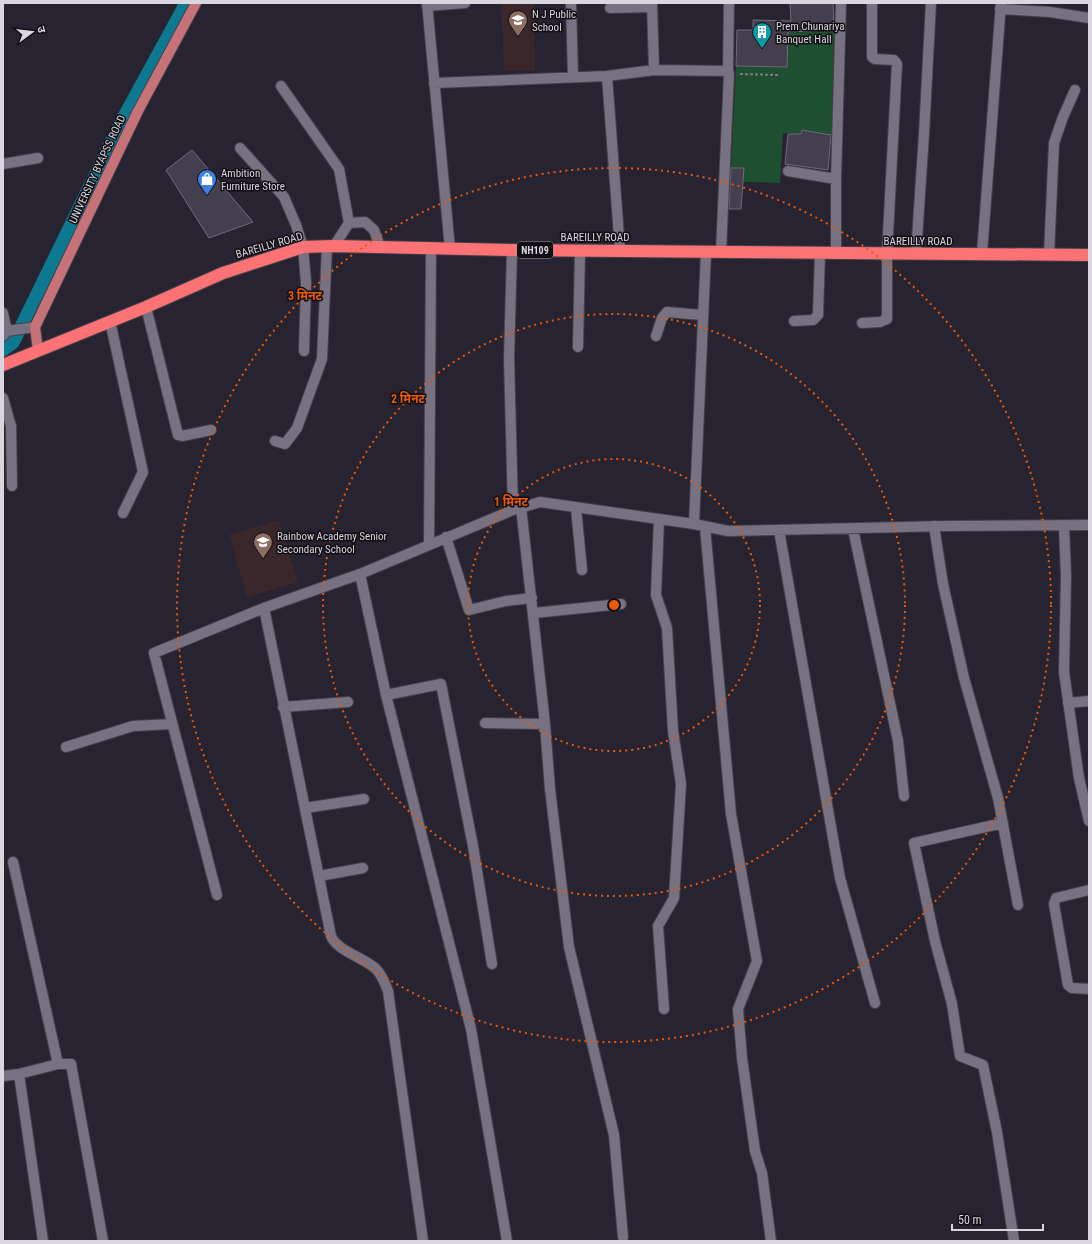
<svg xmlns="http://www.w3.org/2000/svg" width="1092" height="1244" font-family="'Roboto Condensed','Noto Sans Devanagari',sans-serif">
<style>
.education{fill:#3a272b}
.green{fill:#1d4f30}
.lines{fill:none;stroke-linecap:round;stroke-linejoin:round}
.canal{stroke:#0d7990;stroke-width:13}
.building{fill:#433f4e;stroke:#6f6b7b}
.minor-casing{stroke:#45414c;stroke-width:12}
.major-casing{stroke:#45414c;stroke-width:12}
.highway-casing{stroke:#45414c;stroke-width:14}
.path{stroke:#7e7984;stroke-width:2;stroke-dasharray:3 2;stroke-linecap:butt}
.minor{stroke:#777181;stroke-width:10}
.major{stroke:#c77279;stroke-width:10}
.highway{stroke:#fd7274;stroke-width:12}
.ring{fill:none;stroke:#e8590c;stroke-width:2;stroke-dasharray:2 4}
.labels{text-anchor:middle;stroke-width:3;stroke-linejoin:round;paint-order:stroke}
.shield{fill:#100d13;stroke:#9d9aa2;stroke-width:1}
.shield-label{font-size:10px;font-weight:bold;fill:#dad6df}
.poi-label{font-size:11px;fill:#dad6df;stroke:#100d13;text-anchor:start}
.street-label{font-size:11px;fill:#dad6df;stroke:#100d13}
.centre{fill:#e8590c;stroke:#100d13;stroke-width:2}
.ring-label{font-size:12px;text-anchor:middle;font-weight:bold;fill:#e8590c;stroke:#100d13;stroke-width:3;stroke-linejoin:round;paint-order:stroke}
</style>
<rect width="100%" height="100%" fill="#282330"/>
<path class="education" d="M501 3H534L535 71H504Z
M279 520 298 582 247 597 229 535Z"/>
<path class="green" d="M834 30 832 135 802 130 801 134 783 133 780 183 743 182 744 168H731L736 66 787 67 788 33Z"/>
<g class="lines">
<path class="canal" d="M3 350 13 343 122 120 186 3"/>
</g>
<path class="building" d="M790 3H833L834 30 788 32 787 67 736 66 737 30H753V20L791 21Z
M802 130 831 135 828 170 785 164 788 134H801Z
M192 150 253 222 209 238 166 170Z
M731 168H744L741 209H729Z"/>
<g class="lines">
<g class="minor-casing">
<path id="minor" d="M427 3 450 249
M571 3 573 77
M652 3 654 70
M427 6 465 3
M610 8 652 7
M1000 9 1050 12 1089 18
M607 76 620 250
M434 83 607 76 654 70 728 71
M281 86 339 169 349 223
M240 148 284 197 296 225 303 247 306 282 304 351
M3 164 38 158
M788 171 836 179
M334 246 349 223 365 222 374 230 380 247
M512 250 509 358 513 510
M721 252 729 74 728 71 729 3
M982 253 1001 3
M836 254V179L841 3
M916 254 924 134 931 3
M1049 255 1054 143 1063 117 1075 90
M146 307 178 435 182 436 211 430
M3 313 7 331
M110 321 143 472 123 513
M794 321 813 320 818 315 820 253
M862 323 880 322 887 319V254L897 64 894 60 875 59 872 57V3
M3 336 7 331 35 327
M656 336 662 318 667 312 702 315
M578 347 580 250
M3 398 11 426 12 486
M275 441 285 444 297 428 322 359 327 246
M521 507 545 724 550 789 569 947 614 1135 623 1237
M576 508 582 570
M659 519 656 595 667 628 673 731 681 784 674 898 658 926 664 1009
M694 524 706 252
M1064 525 1066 576 1064 672 1079 778 1089 821
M934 526 943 584 964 678 998 798 1018 905
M705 527 731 814 757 961 738 1009 742 1058 755 1151 762 1173 771 1241
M853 529 898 741 904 796
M779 530 840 878 875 1003
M446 537 469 610 506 601 532 598
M429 544 431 248
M360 574 386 695 471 1029 507 1241
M264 608 331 936C337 951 365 958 376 969 382 975 385 983 388 991L423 1241
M534 613 621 604
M386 695 441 684 473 846 492 964
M1068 703 1089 701
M283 707 348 702
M485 723 545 724
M66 747 133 726 172 724
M305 808 364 799
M1003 823 914 843 935 941 952 1004 960 1056 983 1065 997 1132 1014 1241
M319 876 363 868
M1089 890 1056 898 1054 904 1068 985 1072 988 1089 989
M217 895 154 653 264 608 360 574 513 510 540 502 694 524 728 531 947 526 1089 525
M58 1064H71L103 1241
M19 1074 43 1241
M3 1076 19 1074 58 1064 13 862"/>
</g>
<g class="major-casing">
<path id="major" d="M38 351 35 327 138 111 196 3"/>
</g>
<g class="highway-casing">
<path id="highway" d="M3 365 146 307 223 273 303 247 334 246 512 250 1089 255"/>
</g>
<path class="path" d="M740 74 778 75"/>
<use href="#minor" class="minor"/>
<use href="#major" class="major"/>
<use href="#highway" class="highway"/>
</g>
<g class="ring">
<circle cx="614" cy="605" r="146"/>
<circle cx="614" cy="605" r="291"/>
<circle cx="614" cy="605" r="437"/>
</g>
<defs>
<g id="school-pin" transform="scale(1)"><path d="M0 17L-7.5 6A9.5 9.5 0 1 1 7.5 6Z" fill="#8d6e63" stroke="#100d13"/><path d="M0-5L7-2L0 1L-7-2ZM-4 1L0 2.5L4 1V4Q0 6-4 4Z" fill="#fff"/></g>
<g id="building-pin" transform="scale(1)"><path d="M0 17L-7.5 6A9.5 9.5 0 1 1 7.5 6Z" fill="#0f9aa8" stroke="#100d13"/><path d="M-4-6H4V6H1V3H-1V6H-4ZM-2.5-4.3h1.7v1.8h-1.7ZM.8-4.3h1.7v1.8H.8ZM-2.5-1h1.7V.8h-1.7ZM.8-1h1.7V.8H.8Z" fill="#fff"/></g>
<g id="shop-pin" transform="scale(1)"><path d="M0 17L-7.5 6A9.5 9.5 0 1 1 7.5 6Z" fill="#3f7fe0" stroke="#100d13"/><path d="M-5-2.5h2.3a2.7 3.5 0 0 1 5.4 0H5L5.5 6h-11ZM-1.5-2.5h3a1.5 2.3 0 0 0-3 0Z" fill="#fff"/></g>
</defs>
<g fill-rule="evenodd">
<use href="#school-pin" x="518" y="20"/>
<use href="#building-pin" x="762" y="32"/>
<use href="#shop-pin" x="207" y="179"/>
<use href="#school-pin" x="263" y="542"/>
</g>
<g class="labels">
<rect class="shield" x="517" y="242" width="36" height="16" rx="3"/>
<g class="shield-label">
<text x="535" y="254">NH109</text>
</g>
<g class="poi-label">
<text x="532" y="18">N J Public<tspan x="532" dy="13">School</tspan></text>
<text x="776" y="30">Prem Chunariya<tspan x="776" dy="13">Banquet Hall</tspan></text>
<text x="221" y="177">Ambition<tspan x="221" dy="13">Furniture Store</tspan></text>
<text x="277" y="540">Rainbow Academy Senior<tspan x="277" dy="13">Secondary School</tspan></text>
</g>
<g class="street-label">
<text transform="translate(97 169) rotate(-65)" y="4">UNIVERSITY BYAPSS ROAD</text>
<text x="595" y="241">BAREILLY ROAD</text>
<text x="918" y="245">BAREILLY ROAD</text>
<text transform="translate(269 245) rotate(-16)" y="4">BAREILLY ROAD</text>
</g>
</g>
<circle cx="614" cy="605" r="6" class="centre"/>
<g class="ring-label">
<text x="305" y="300">3 मिनट</text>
<text x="408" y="403">2 मिनट</text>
<text x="511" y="506">1 मिनट</text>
</g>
<rect width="1092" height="1244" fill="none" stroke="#dad6df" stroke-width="8"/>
<g transform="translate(32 32) rotate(75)" stroke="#100d13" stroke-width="3" paint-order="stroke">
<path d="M0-3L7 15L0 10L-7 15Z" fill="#dad6df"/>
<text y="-6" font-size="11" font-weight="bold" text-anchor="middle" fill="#dad6df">उ</text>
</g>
<path d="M952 1224v6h91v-6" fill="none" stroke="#dad6df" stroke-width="2"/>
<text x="958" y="1224" font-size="12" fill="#dad6df" stroke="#100d13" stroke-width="3" paint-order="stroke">50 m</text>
</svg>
